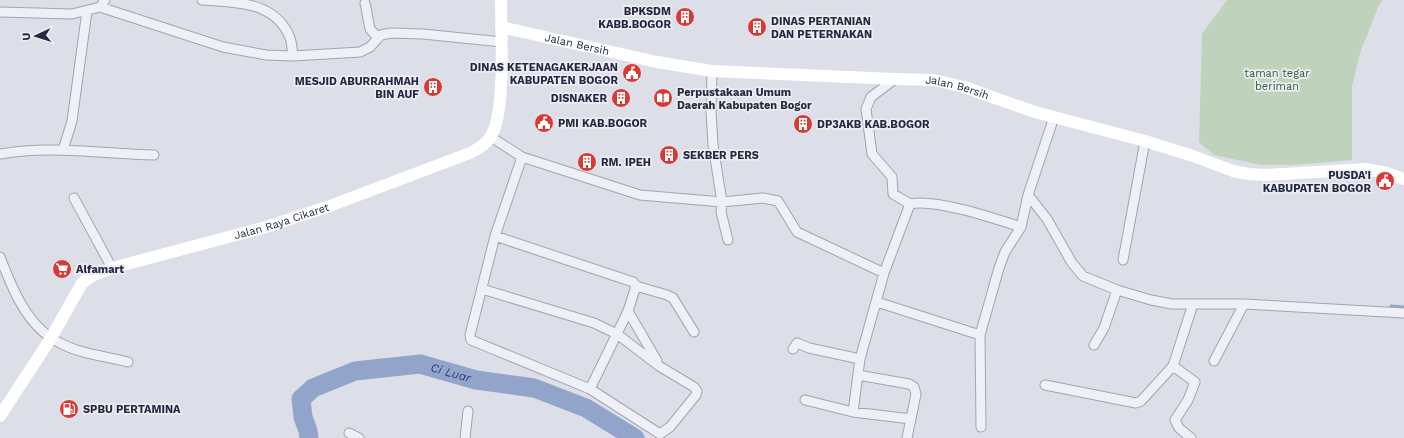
<svg xmlns="http://www.w3.org/2000/svg" width="1404" height="438" font-family="'Work Sans',sans-serif">
<style>
.green{fill:#bed2bc}
.lines{fill:none;stroke-linecap:round;stroke-linejoin:round}
.stream{stroke:#93a4cb;stroke-width:3}
.river{stroke:#93a4cb;stroke-width:19}
.street-casing{stroke:#a1a4b2;stroke-width:11}
.street{stroke:#eff0f6;stroke-width:9}
.secondary{stroke:#fff;stroke-width:12}
.labels{text-anchor:middle;stroke-width:3.5;stroke-linejoin:round;paint-order:stroke}
.poi-label{font-size:11px;font-weight:bold;fill:#24293f;stroke:#ebeef5;text-anchor:start}
.street-label{font-size:11px;fill:#24293f;stroke:#ebeef5}
.park-label{font-size:11px;fill:#315c31;stroke:#ebeef5}
.water-label{font-size:12px;font-style:italic;fill:#2b4076;stroke:#ebeef5}
</style>
<rect width="100%" height="100%" fill="#dcdee8"/>
<path class="green" d="M1227 0H1383L1379 5 1361 50 1352 86V160L1293 165H1261L1214 155 1199 142 1202 34Z"/>
<g class="lines">
<path class="stream" d="M1391 306 1404 307"/>
<path class="river" id="s1" d="M309 438 308 431 303 417 301 399 313 388 355 371 420 364 476 380 534 388 586 408 635 438"/>
<g class="street-casing">
<path id="street" d="M202 0C234 2 276 1 290 38 292 43 292 50 293 56
M365 3 370 29 378 38
M100 7 223 47 266 55 293 56 360 52 370 47 381 35 391 33 423 34 502 42
M0 12 72 14 100 7 105 0
M712 71 711 111 713 145 722 202 721 212 728 240
M895 79 871 97 866 109 872 154 892 177 893 194 910 204
M1054 117 1028 195 1047 219 1072 263 1083 276 1117 290 1151 300 1172 304H1244L1404 313
M491 137 522 157 640 195 722 202 763 198 778 201 797 232 884 273
M63 150 72 121 87 11
M0 154C51 145 103 154 154 155
M74 198 112 268
M495 236 633 282 636 286 628 311 657 361
M0 257C12 288 27 327 60 343 80 354 106 356 128 362
M1123 260 1145 141
M636 286 667 295 673 298 694 332
M482 289 594 323 617 334 659 366 694 387 697 391 696 395 670 427 660 434 590 389 471 340 470 335 495 236 522 157
M877 302 980 335 981 427
M980 335 999 268 1005 252 1021 227 1028 195
M1094 345 1104 328 1117 290
M793 349 797 343 809 348 860 359
M1214 361 1244 304
M858 375 909 384 914 387 916 394 907 438
M1045 385 1136 403 1141 401 1173 366
M590 389 628 311
M805 400 853 412 911 419
M853 412 860 359 884 273 910 204C934 198 996 219 1021 227
M349 433 359 438
M465 438 468 411
M1191 438 1179 428 1175 420 1188 400 1195 382 1173 366 1193 304"/>
</g>
<use href="#street" class="street"/>
<g class="secondary">
<path id="s2" d="M501 27 657 62 712 71 895 79 934 80 964 87 1035 112 1145 141 1193 156 1233 171 1248 174 1265 175 1366 169 1387 173 1404 179"/>
<path id="s3" d="M0 416 51 338 82 283 92 276 112 268 266 227 327 207 470 153C478 149 487 144 491 136 506 112 501 30 501 0"/>
</g>
</g>
<defs>
<g id="building-disc" transform="scale(1)"><circle r="9.5" fill="#d93934" stroke="#ebeef5"/><path d="M-4-6H4V6H1V3H-1V6H-4ZM-2.5-4.3h1.7v1.8h-1.7ZM.8-4.3h1.7v1.8H.8ZM-2.5-1h1.7V.8h-1.7ZM.8-1h1.7V.8H.8Z" fill="#fff"/></g>
<g id="civic-disc" transform="scale(1)"><circle r="9.5" fill="#d93934" stroke="#ebeef5"/><path d="M-.6-6.5H3V-4.5H.6V-3L4-1V1h2V6H-6V1h2V-1L-.6-3ZM-1.2 2.5V6h2.4V2.5Z" fill="#fff"/></g>
<g id="library-disc" transform="scale(1)"><circle r="9.5" fill="#d93934" stroke="#ebeef5"/><path d="M-6-4Q-3-5.5-.7-3.5V5Q-3 3-6 4ZM6-4Q3-5.5 .7-3.5V5Q3 3 6 4Z" fill="#fff"/></g>
<g id="supermarket-disc" transform="scale(1)"><circle r="9.5" fill="#d93934" stroke="#ebeef5"/><path d="M-6-5.5h2.5l.6 2H6L4.5 2H-2.5L-4.4-4H-6ZM-1.5 3.2a1.3 1.3 0 1 0 .1 0ZM3 3.2a1.3 1.3 0 1 0 .1 0Z" fill="#fff"/></g>
<g id="fuel-disc" transform="scale(1)"><circle r="9.5" fill="#d93934" stroke="#ebeef5"/><path d="M-5.5-6h7V0h2V4h1.3V-2.5L3-4.5l.8-.8L6-3V5H2.5V1h-1V6h-7ZM-4.2-4.7v3.2H.2V-4.7Z" fill="#fff"/></g>
</defs>
<g fill-rule="evenodd">
<use href="#building-disc" x="685" y="17"/>
<use href="#building-disc" x="757" y="27"/>
<use href="#civic-disc" x="632" y="73"/>
<use href="#building-disc" x="433" y="87"/>
<use href="#building-disc" x="621" y="98"/>
<use href="#library-disc" x="663" y="98"/>
<use href="#civic-disc" x="544" y="123"/>
<use href="#building-disc" x="803" y="124"/>
<use href="#building-disc" x="669" y="155"/>
<use href="#building-disc" x="587" y="162"/>
<use href="#civic-disc" x="1385" y="181"/>
<use href="#supermarket-disc" x="62" y="269"/>
<use href="#fuel-disc" x="69" y="409"/>
</g>
<g class="labels">
<g class="poi-label">
<text x="671" y="15" text-anchor="end">BPKSDM<tspan x="671" dy="13">KABB.BOGOR</tspan></text>
<text x="771" y="25">DINAS PERTANIAN<tspan x="771" dy="13">DAN PETERNAKAN</tspan></text>
<text x="618" y="71" text-anchor="end">DINAS KETENAGAKERJAAN<tspan x="618" dy="13">KABUPATEN BOGOR</tspan></text>
<text x="419" y="85" text-anchor="end">MESJID ABURRAHMAH<tspan x="419" dy="13">BIN AUF</tspan></text>
<text x="677" y="96">Perpustakaan Umum<tspan x="677" dy="13">Daerah Kabupaten Bogor</tspan></text>
<text x="607" y="102" text-anchor="end">DISNAKER</text>
<text x="558" y="127">PMI KAB.BOGOR</text>
<text x="817" y="128">DP3AKB KAB.BOGOR</text>
<text x="683" y="159">SEKBER PERS</text>
<text x="601" y="166">RM. IPEH</text>
<text x="1371" y="179" text-anchor="end">PUSDA'I<tspan x="1371" dy="13">KABUPATEN BOGOR</tspan></text>
<text x="76" y="273">Alfamart</text>
<text x="83" y="413">SPBU PERTAMINA</text>
</g>
<g class="street-label">
<text dy="4" stroke="none"><textPath href="#s2" startOffset="78">Jalan Bersih</textPath></text>
<text dy="4" stroke="none"><textPath href="#s2" startOffset="462">Jalan Bersih</textPath></text>
<text dy="4" stroke="none"><textPath href="#s3" startOffset="366">Jalan Raya Cikaret</textPath></text>
</g>
<g class="park-label">
<text x="1277" y="77">taman tegar<tspan x="1277" dy="13">beriman</tspan></text>
</g>
<g class="water-label">
<text dy="4" stroke="none"><textPath href="#s1" startOffset="199">Ci Luar</textPath></text>
</g>
</g>
<g transform="translate(36 36) rotate(266)" stroke="#ebeef5" stroke-width="3" paint-order="stroke">
<path d="M0-3L7 15L0 10L-7 15Z" fill="#24293f"/>
<text y="-6" font-size="11" font-weight="bold" text-anchor="middle" fill="#24293f">U</text>
</g>
</svg>
